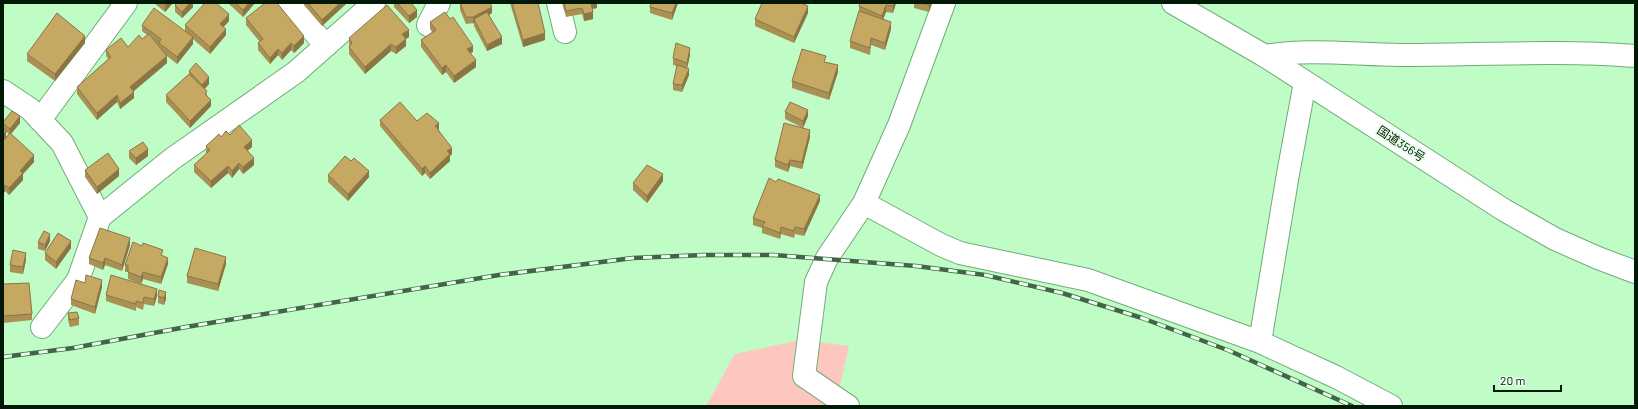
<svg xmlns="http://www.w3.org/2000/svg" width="1638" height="409" font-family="Barlow,'Noto Sans JP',sans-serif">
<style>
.green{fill:#fdc7c0}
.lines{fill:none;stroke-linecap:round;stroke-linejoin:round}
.minor-casing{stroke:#71ab79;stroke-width:24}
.highway-casing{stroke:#71ab79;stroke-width:24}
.minor{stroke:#fff;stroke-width:22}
.highway{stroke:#fff;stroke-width:22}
.rail-casing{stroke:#426547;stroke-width:4.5}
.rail{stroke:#e7ffe9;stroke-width:3;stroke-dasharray:9;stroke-linecap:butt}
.wall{fill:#a99054;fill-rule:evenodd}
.shaded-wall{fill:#8a7645}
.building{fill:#c5a862;stroke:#8a7645}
.labels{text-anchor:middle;stroke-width:4;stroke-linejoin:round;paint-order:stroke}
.street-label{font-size:12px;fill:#031907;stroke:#e7ffe9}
</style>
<rect width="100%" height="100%" fill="#bffcc6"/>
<path class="green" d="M800 340 849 346 839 390V406H706L735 354Z"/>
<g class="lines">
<g class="minor-casing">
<path id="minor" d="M289 3 326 46
M558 3 565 32
M428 25 439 3
M1265 56C1310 48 1356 55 1401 55 1479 55 1557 50 1635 56
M1305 82 1288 174 1260 342 1336 377 1391 406
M3 91 30 109 62 143 100 217 172 159 296 72 374 3
M40 120 126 3
M864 203 941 245 960 253 1088 280 1260 342
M42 327 78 280 100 217
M848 406 804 376 816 282 827 258 864 203 899 125 944 3"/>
</g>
<g class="highway-casing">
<path id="highway" d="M1173 3 1265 56 1504 210 1555 239 1598 258 1635 272"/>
</g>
<use href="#minor" class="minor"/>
<use href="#highway" class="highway"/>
<g class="rail-casing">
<path id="rail" d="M3 357 73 348 186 327 499 275 633 258 704 255H774L916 266 985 275 1062 293 1142 318 1230 351 1352 406"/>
</g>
<use href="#rail" class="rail"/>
</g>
<path class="wall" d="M154 3H173L165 12Z
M193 3V7L182 18 175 12V5Z
M228 3H255L243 17Z
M304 3H347L322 26 304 5Z
M394 3H411L417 17 409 23 394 7Z
M460 3 492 13 489 15 502 44 487 51 474 26V23L466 24 460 10Z
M510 3H538L545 40 523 47Z
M562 3H597V8L592 9 593 19 584 21 582 14 566 17Z
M678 3 672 20 650 13V7Z
M896 3 893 13 886 12 883 19 891 29 885 50 871 45 870 55 850 48V41L859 11V6Z
M914 3H932L929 12 914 8Z
M808 13 794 43 755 26V19Z
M246 18 304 43 294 53 291 50 282 60 278 55 270 64 258 50V43L260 42 246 25Z
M229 21 223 27 226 35 210 54 193 39V44L177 64 167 56V63L134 91V98L120 109 117 102 97 120 77 94V87L108 59 106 56V50L128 47 142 39 147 35 142 31V25L185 32V25Z
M430 22 473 52 471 53 476 67 454 83 446 72 442 75 421 47V40L432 32 430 29Z
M409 37 406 39V46L396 54 391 51 365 74 349 54V47L350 46 349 45V38Z
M85 43 55 81 27 61V54Z
M690 55 687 68 689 75 682 92 673 90V84L677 66 673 65V58Z
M826 62 838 72 829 100 792 88V81Z
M189 71 209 84 205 89 211 106 190 128 166 102V95L189 75Z
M785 112 808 116 803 128 785 119Z
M380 120 417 121 439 130 452 154 450 156V161L430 179 425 173 422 176 380 126Z
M3 122 20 123 11 134 34 162 23 174V180L9 195 5 191 3 194ZM6 132 9 134 6 137Z
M230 135 252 147 247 151 254 165 243 174 239 169 232 178 228 173 211 188 194 172V165L207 153H206V146L221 137Z
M810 137 802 169 790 166 788 172 775 167V160Z
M129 151 148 156 136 165 129 158Z
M85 170 119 176 97 194 85 177Z
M328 175 369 177 348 201 328 182Z
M663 181 647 203 633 190V183Z
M820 201 804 236 795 234 794 238 781 234 780 239 762 233V228L753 225V218Z
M50 241 45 251 38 249V242Z
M130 245 122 271 105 265 103 270 89 264V258Z
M142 246 163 256 168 264 161 284 143 279 141 284 128 279V272H125V265Z
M71 248 56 269 45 260V253Z
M26 260 23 274 10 272V265Z
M226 264 218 291 187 283V276Z
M85 283 102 287 95 314 71 305V299Z
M3 284 32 314V320L3 323Z
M159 290 166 299 164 305 158 303V296Z
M106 295 157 296 154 306 144 304 143 310 136 307V311L106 301Z
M68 313 79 318V325L70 327 68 320Z"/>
<path class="shaded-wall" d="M167 3H173L165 12V5Z
M190 3H193V7L182 18V12Z
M249 3H255L243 17V10Z
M340 3H347L322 26V20Z
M591 3H597V8L591 9Z
M676 3H678L672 20V13Z
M894 3H896L893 13V6Z
M930 3H932L929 12V5Z
M886 5V12L882 22V16Z
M808 6V13L794 43V37Z
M492 7V13L475 22 474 19V23L473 24V17Z
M417 10V17L409 23V16Z
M593 12V19L584 21V14Z
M229 14V21L220 31V24Z
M891 22V29L885 50V43Z
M226 29V35L210 54V47Z
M409 30V37L406 39V46L396 54V47L402 34Z
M545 33V40L523 47V40Z
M85 36V43L55 81V74Z
M304 36V43L294 53V46Z
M193 37V44L177 64V57Z
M502 37V44L487 51V45Z
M291 43V50L282 60V53Z
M391 44V51L365 74V67Z
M473 46V52L467 55V49Z
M690 48V55L687 69V63Z
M278 49V55L270 64V58Z
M167 56V63L130 94V87Z
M476 60V67L454 83V76Z
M446 65V72L442 75V68Z
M838 65V72L829 100V93Z
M689 69V75L682 92V85Z
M209 77V84L202 91V85Z
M134 92V98L120 109V103Z
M117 95V102L97 120V113Z
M211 100V106L190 128V121Z
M808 110V116L803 128V121Z
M20 116V123L10 135V129Z
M439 123V130L435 126Z
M810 130V137L802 169V162Z
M6 131V138L3 142V135Z
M252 140V147L244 154V147Z
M452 148V154L450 156V161L430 179V173L447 151Z
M148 149V156L136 165V158Z
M34 155V162L23 174V180L9 195V188L20 171Z
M254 158V165L243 174V167Z
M790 160V166L788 172V165Z
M239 163V169L232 178V171Z
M228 166V173L211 188V181Z
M425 166V173L422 176V169Z
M119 169V176L97 194V187Z
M369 171V177L348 201V194Z
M663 174V181L647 203V196Z
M5 185V191L3 194V187Z
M820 195V201L804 236V229Z
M781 227V234L780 239V233Z
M50 234V241L45 251V245Z
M130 238V245L122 271V265Z
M71 241V248L56 269V262Z
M26 253V260L23 274V267Z
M226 257V264L218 291V284Z
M105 258V265L103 270V263Z
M168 258V264L161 284V277Z
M143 272V279L141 284V277Z
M102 280V287L95 314V307Z
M157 289V296L154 306V299Z
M166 292V299L164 305V298Z"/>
<path class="building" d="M177 3H190L182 12 175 5Z
M205 3H207L209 4 210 3H216L229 14 220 24 226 29 210 47 185 25Z
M235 3H249L243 10Z
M265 3H277L304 36 294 46 291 43 282 53 278 49 270 58 258 43 263 39 246 18Z
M308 3H340L322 20Z
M397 3H411L417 10 409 16Z
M460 3H490L492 7 473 17H466Z
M512 3H538L545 33 523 40Z
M564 3H591L593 12 584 14 582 8 566 11Z
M651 3H676L672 13 650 7Z
M762 3H801L808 6 794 37 755 19Z
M860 3H894L893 6 886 5 882 16 859 6Z
M920 3H930L929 5Z
M387 5 409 30 402 34 406 39 396 47 391 44 365 67 349 47 352 43 349 38Z
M154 8 193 37 177 57 159 43 161 39 142 25Z
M859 11 891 22 885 43 871 38 870 48 850 41Z
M445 12 450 19 453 17 473 46 467 49 476 60 454 76 446 65 442 68 421 40 436 30 430 22Z
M487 12 502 37 487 45 474 19Z
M57 13 85 36 55 74 27 54Z
M149 34 167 56 130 87 134 92 120 103 117 95 97 113 77 87 111 57 106 50 121 38 128 47 139 35 142 39Z
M676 43 690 48 687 63 673 58Z
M802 49 826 56 824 62 838 65 829 93 792 81Z
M196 63 209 77 202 85 189 71Z
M677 65 689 69 682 85 673 84Z
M189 74 207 91 205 94 211 100 190 121 166 95Z
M400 102 417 121 427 113 439 123 435 126 452 148 447 151 450 154 430 173 425 166 422 169 380 120Z
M790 102 808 110 803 121 785 112Z
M12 111 20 116 10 129 3 123V122Z
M784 123 810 130 802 162 790 160 788 165 775 160Z
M239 125 252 140 244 147 254 158 243 167 239 163 232 171 228 166 211 181 194 165 210 150 206 146 219 134 221 137 226 131 230 135Z
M3 127 6 131 3 135Z
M10 133 34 155 20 171 23 173 9 188 5 185 3 187V141Z
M143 142 148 149 136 158 129 151Z
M108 153 119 169 97 187 85 170Z
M345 156 351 161 354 158 369 171 348 194 328 175Z
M647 165 663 174 647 196 633 183Z
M769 178 776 182 778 179 820 195 804 229 795 227 794 231 781 227 780 233 762 226 765 222 753 218Z
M100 228 130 238 122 265 105 258 103 263 89 258Z
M44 231 50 234 45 245 38 242Z
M58 233 71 241 56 262 45 253Z
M133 242 142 246 143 243 163 250 161 255 168 258 161 277 143 272 141 277 128 272V265H125Z
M195 248 226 257 218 284 187 276Z
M13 250 26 253 23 267 10 265Z
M86 275 102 280 95 307 71 299 76 280 85 283Z
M111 275 157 289 154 299 144 297 143 303 136 301V304L106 295Z
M29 283 32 314 3 316V284Z
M159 290 166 292 164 298 158 296Z
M77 312 79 318 70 320 68 313Z"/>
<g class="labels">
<g class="street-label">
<text transform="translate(1401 144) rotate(33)" y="4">国道356号</text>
</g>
</g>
<rect width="1638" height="409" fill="none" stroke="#031907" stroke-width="8"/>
<path d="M1494 385v6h67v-6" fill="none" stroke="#031907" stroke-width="2"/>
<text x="1500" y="385" font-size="12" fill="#031907" stroke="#e7ffe9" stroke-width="3" paint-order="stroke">20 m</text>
</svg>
